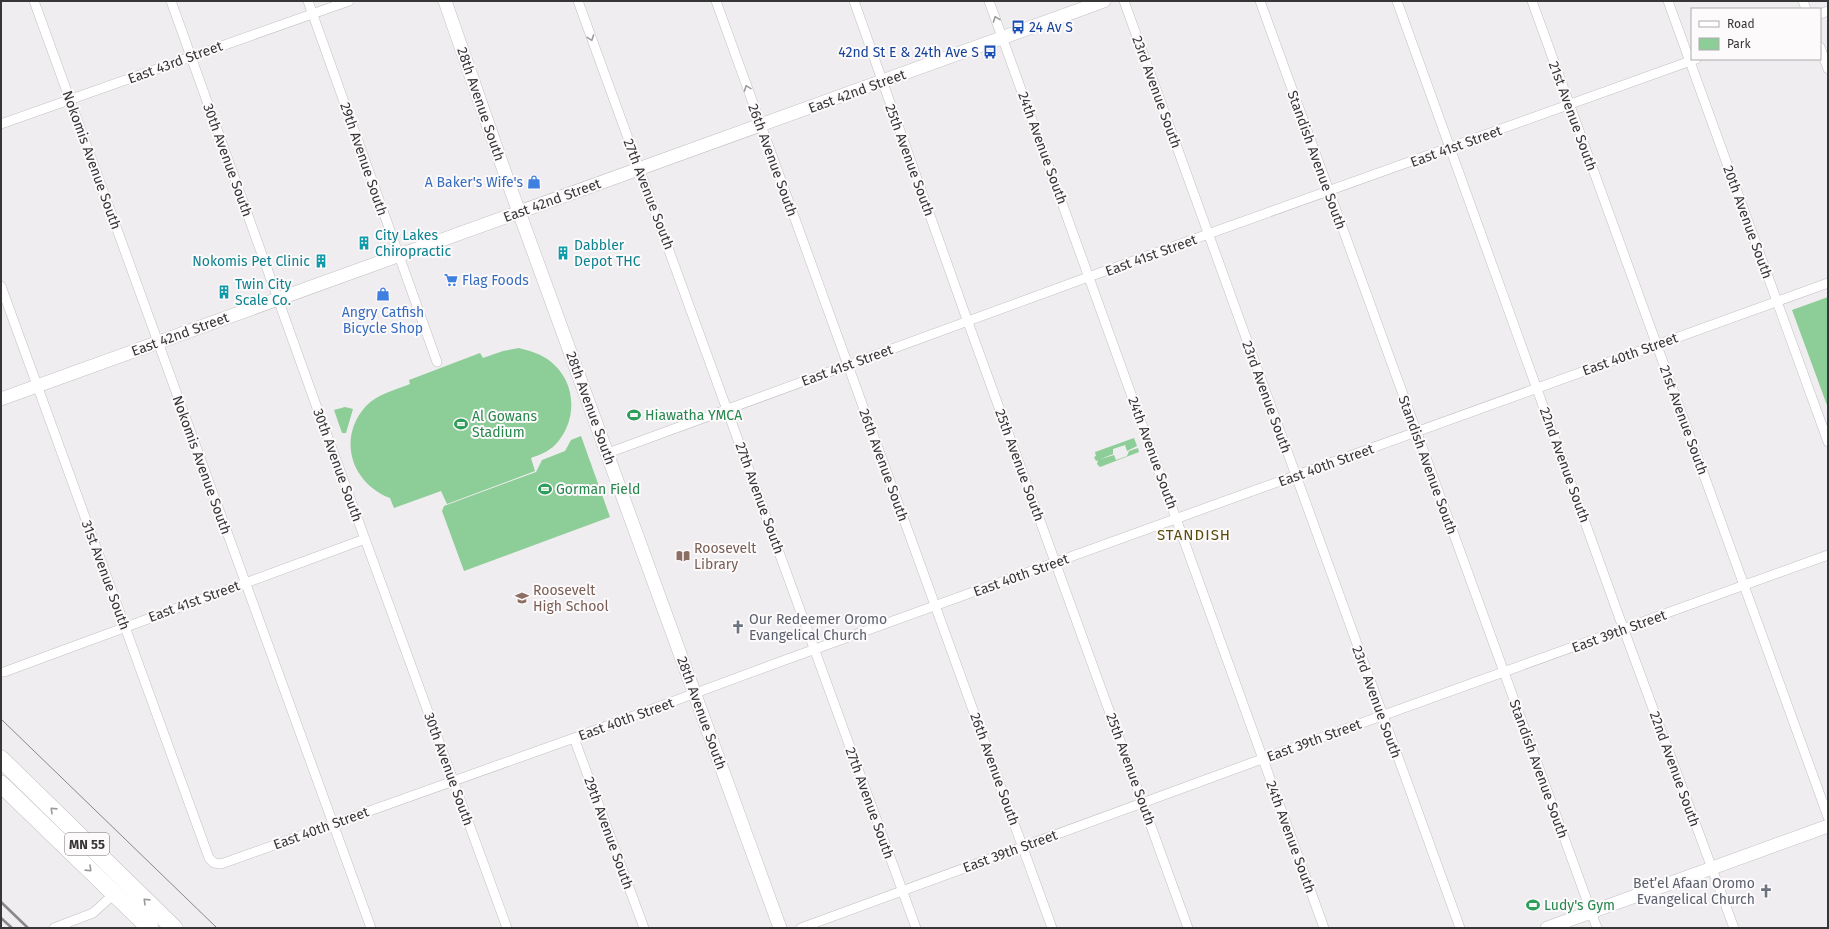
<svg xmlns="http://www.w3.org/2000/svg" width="1829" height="929" font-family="'Fira Sans',sans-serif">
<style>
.green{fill:#8dcd97}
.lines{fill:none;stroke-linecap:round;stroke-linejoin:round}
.street-casing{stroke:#c3c0c3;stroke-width:10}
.secondary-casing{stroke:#c3c0c3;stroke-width:14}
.highway-casing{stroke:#c3c0c3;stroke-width:18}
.street{stroke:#fff;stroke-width:9}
.secondary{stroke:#fff;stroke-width:13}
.highway{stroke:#fff;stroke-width:17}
.tram{stroke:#898788;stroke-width:1}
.rail{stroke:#898788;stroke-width:2.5}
.oneway{stroke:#9b9a9a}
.labels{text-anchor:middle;stroke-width:4;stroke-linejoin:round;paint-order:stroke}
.shield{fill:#fdfafc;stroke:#727171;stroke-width:1}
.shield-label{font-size:13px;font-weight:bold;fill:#373636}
.transit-label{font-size:14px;fill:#164399;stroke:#fdfafc;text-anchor:start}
.street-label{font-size:14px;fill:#373636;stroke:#fdfafc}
.shop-label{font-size:14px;fill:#366cbe;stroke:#fdfafc;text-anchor:end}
.culture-label{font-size:14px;fill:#0d838f;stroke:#fdfafc;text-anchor:start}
.leisure-label{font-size:14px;fill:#27864d;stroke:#fdfafc;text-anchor:start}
.education-label{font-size:14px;fill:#785e54;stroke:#fdfafc;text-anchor:start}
.worship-label{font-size:14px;fill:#5b616d;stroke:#fdfafc;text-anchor:start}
.neighbourhood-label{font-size:15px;letter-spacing:1px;fill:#5a4b0b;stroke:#fdfafc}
</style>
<rect width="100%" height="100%" fill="#efedef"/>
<path class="green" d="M1828 297V408L1792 310Z
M519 348C530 351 541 354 550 361 577 382 578 421 555 445 548 452 539 455 531 458L535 471 447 504 441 491 394 508 390 498C351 483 337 438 366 406 378 394 395 390 410 384L409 380 480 353 483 358 503 351Z
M345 407 353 409 346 433H342L334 410Z
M581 436 610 517 464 571 442 511 444 506 536 472 542 460 565 451 571 440Z
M1134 438 1137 446 1127 451 1125 445 1113 449V454L1096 461 1094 457 1096 456 1095 452Z
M1138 448 1139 452 1100 467 1097 464 1098 460 1114 455 1116 460 1127 456 1129 451Z"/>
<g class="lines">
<g class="street-casing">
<path id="street" d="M34 1 371 928
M171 1 316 405 507 928
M308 1 437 362
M578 1 916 928
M716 1 1052 928
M854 1 965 314 1188 928
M989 1 1324 928
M1124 1 1460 928
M1260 1 1597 928
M1397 1 1621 622 1734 928
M1532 1 1828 817
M1668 1 1828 442
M1803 1 1806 9
M1820 14 1828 11
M1820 47 1828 69
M1 124 349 1
M1 286 209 858 214 863 221 864 574 738 785 660 1828 283
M608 453 1080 280 1696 59
M1 672H4L365 539
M574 738 644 928
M54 928 93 913 114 894
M801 928 1262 759 1828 555"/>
</g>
<g class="secondary-casing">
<path id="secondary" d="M445 1 507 179 780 928
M1 399 1104 1
M1547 928 1828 826"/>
</g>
<g class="highway-casing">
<path id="highway" d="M1 759 174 928
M1 784 150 928"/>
</g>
<use href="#street" class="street"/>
<use href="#secondary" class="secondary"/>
<use href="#highway" class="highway"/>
<path class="tram" d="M1 719 217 928"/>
<path class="rail" d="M1 902 28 928
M1 918 12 928"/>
</g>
<defs><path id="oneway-chevron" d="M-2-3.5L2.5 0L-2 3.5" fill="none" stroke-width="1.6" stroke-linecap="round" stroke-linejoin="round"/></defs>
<g class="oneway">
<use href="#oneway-chevron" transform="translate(996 19) rotate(-110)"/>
<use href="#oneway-chevron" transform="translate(591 38) rotate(70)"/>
<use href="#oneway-chevron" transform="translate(747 88) rotate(-110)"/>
<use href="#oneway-chevron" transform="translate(53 810) rotate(-136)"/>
<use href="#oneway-chevron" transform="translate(89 869) rotate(44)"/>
<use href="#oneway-chevron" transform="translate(146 901) rotate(-136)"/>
</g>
<defs>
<g id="bus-bare" transform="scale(1.08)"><path d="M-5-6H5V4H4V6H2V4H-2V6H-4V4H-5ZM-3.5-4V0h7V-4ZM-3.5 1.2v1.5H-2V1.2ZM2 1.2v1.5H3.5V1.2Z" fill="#1a4fb4" stroke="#fdfafc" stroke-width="2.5" paint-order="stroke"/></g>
<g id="shop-bare" transform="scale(1.08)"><path d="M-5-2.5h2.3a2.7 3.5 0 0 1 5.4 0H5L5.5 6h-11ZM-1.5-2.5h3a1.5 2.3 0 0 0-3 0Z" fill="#3f7fe0" stroke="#fdfafc" stroke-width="2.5" paint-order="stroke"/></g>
<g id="building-bare" transform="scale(1.08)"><path d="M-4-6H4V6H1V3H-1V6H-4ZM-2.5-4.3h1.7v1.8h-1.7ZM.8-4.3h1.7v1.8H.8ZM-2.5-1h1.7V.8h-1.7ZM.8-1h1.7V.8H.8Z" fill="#0f9aa8" stroke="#fdfafc" stroke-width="2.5" paint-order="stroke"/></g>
<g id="supermarket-bare" transform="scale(1.08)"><path d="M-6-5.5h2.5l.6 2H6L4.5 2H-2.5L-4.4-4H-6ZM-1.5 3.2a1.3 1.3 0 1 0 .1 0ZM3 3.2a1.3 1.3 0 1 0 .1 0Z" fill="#3f7fe0" stroke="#fdfafc" stroke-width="2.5" paint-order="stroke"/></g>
<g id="stadium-bare" transform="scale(1.08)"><path d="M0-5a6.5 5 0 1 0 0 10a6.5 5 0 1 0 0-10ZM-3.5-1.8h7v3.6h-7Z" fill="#2e9e5b" stroke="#fdfafc" stroke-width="2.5" paint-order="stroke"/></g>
<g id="library-bare" transform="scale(1.08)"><path d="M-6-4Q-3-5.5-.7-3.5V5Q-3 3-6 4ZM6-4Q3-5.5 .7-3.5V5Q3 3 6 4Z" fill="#8d6e63" stroke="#fdfafc" stroke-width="2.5" paint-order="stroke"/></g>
<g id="school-bare" transform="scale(1.08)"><path d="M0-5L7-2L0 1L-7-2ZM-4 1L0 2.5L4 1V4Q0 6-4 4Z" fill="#8d6e63" stroke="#fdfafc" stroke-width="2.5" paint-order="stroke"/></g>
<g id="church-bare" transform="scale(1.08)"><path d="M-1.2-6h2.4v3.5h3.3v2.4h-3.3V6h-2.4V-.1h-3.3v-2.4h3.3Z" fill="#6b7280" stroke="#fdfafc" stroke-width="2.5" paint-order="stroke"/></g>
</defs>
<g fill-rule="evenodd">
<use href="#bus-bare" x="1018" y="27"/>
<use href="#bus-bare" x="990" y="52"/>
<use href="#shop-bare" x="534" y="182"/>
<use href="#building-bare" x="364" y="243"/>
<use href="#building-bare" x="563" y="253"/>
<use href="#building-bare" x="321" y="261"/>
<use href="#supermarket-bare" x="451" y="280"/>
<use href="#building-bare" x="224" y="292"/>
<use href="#shop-bare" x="383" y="294"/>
<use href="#stadium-bare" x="634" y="415"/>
<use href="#stadium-bare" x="461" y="424"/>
<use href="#stadium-bare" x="545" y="489"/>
<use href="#library-bare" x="683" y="556"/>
<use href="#school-bare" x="522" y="598"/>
<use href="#church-bare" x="738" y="627"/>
<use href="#church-bare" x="1766" y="891"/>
<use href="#stadium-bare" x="1533" y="905"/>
</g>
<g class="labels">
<rect class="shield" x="65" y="833" width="44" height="22" rx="3"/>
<g class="shield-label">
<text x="87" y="849">MN 55</text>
</g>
<g class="transit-label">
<text x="1029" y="32">24 Av S</text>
<text x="979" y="57" text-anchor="end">42nd St E &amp; 24th Ave S</text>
</g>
<g class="street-label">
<text transform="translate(175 62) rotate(-20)" y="5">East 43rd Street</text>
<text transform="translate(857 91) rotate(-20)" y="5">East 42nd Street</text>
<text transform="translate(1157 92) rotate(70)" y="5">23rd Avenue South</text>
<text transform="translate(481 104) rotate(71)" y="5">28th Avenue South</text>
<text transform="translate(1573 116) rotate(70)" y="5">21st Avenue South</text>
<text transform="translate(1456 146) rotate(-20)" y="5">East 41st Street</text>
<text transform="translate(1043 148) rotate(70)" y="5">24th Avenue South</text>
<text transform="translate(364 159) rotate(71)" y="5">29th Avenue South</text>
<text transform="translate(92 160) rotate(70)" y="5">Nokomis Avenue South</text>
<text transform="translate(228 160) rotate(70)" y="5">30th Avenue South</text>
<text transform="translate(773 160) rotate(70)" y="5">26th Avenue South</text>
<text transform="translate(910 160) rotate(70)" y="5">25th Avenue South</text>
<text transform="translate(1317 160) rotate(70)" y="5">Standish Avenue South</text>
<text transform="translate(649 194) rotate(69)" y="5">27th Avenue South</text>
<text transform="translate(552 200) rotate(-20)" y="5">East 42nd Street</text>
<text transform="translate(1748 222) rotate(70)" y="5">20th Avenue South</text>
<text transform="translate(1151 255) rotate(-20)" y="5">East 41st Street</text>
<text transform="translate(180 334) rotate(-20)" y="5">East 42nd Street</text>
<text transform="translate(1630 354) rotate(-20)" y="5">East 40th Street</text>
<text transform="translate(847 365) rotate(-20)" y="5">East 41st Street</text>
<text transform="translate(1267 397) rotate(70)" y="5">23rd Avenue South</text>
<text transform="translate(591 408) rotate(70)" y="5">28th Avenue South</text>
<text transform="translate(1684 420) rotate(70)" y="5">21st Avenue South</text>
<text transform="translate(1153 453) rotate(70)" y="5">24th Avenue South</text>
<text transform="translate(202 465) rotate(70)" y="5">Nokomis Avenue South</text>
<text transform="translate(338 465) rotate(70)" y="5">30th Avenue South</text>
<text transform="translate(884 465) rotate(70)" y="5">26th Avenue South</text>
<text transform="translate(1020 465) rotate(70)" y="5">25th Avenue South</text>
<text transform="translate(1326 465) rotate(-20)" y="5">East 40th Street</text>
<text transform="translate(1428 465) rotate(70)" y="5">Standish Avenue South</text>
<text transform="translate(1565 465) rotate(70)" y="5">22nd Avenue South</text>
<text transform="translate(760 498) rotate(70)" y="5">27th Avenue South</text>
<text transform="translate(106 575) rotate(70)" y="5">31st Avenue South</text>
<text transform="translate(1021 575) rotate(-20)" y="5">East 40th Street</text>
<text transform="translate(194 601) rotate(-20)" y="5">East 41st Street</text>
<text transform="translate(1619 631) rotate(-20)" y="5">East 39th Street</text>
<text transform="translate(1377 702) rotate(70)" y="5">23rd Avenue South</text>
<text transform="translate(702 713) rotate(70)" y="5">28th Avenue South</text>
<text transform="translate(626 719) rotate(-20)" y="5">East 40th Street</text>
<text transform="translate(1314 740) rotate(-20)" y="5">East 39th Street</text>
<text transform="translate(449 769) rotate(70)" y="5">30th Avenue South</text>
<text transform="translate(995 769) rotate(70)" y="5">26th Avenue South</text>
<text transform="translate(1131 769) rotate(70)" y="5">25th Avenue South</text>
<text transform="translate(1539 769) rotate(70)" y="5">Standish Avenue South</text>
<text transform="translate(1675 769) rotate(70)" y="5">22nd Avenue South</text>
<text transform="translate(870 803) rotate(70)" y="5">27th Avenue South</text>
<text transform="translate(321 828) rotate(-20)" y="5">East 40th Street</text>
<text transform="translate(609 833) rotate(70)" y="5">29th Avenue South</text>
<text transform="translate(1291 837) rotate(70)" y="5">24th Avenue South</text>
<text transform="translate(1010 851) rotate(-20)" y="5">East 39th Street</text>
</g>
<g class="shop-label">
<text x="523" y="187">A Baker's Wife's</text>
<text x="462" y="285" text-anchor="start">Flag Foods</text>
<text x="383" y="317" text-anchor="middle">Angry Catfish<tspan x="383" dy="16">Bicycle Shop</tspan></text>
</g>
<g class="culture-label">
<text x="375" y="240">City Lakes<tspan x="375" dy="16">Chiropractic</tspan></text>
<text x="574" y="250">Dabbler<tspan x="574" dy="16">Depot THC</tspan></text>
<text x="310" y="266" text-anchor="end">Nokomis Pet Clinic</text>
<text x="235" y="289">Twin City<tspan x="235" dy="16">Scale Co.</tspan></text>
</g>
<g class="leisure-label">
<text x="645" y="420">Hiawatha YMCA</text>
<text x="472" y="421">Al Gowans<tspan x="472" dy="16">Stadium</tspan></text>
<text x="556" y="494">Gorman Field</text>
<text x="1544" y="910">Ludy's Gym</text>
</g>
<g class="education-label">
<text x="694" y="553">Roosevelt<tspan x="694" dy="16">Library</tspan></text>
<text x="533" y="595">Roosevelt<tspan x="533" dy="16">High School</tspan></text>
</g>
<g class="worship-label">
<text x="749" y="624">Our Redeemer Oromo<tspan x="749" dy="16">Evangelical Church</tspan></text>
<text x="1755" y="888" text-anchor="end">Bet’el Afaan Oromo<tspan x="1755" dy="16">Evangelical Church</tspan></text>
</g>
<g class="neighbourhood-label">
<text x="1194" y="540">STANDISH</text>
</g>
</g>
<rect width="1829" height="929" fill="none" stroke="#373636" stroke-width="4"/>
<rect x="1691" y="8" width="130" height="52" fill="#fdfafc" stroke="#aeacad"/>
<rect x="1699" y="21" width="20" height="6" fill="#ffffff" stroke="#aeacad"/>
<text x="1727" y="28" font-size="12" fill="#373636">Road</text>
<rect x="1699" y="38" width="20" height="12" fill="#8dcd97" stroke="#aeacad"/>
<text x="1727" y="48" font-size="12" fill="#373636">Park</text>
</svg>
